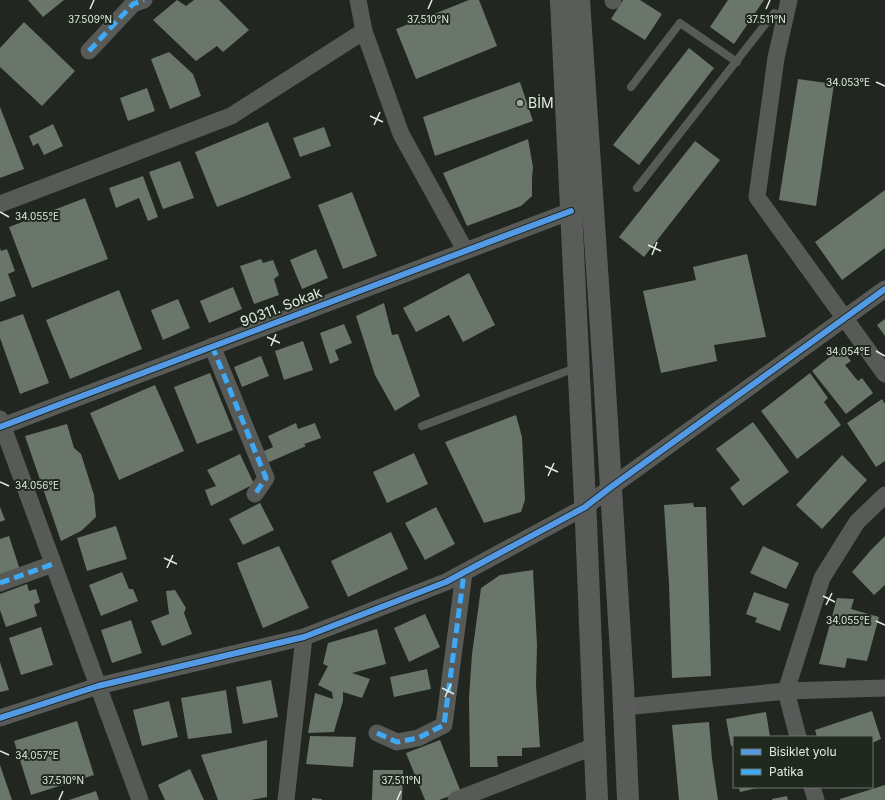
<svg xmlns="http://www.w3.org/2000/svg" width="885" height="800" font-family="Inter,sans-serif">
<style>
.building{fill:#6a7669}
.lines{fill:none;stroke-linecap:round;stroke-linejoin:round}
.service{stroke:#585a58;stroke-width:8}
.minor{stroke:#585a58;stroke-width:17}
.secondary{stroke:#5a5c5a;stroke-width:22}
.quiet{stroke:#3fa9f5;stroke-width:5;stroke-dasharray:10 5;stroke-linecap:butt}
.cycleway-casing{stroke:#1f291e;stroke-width:8}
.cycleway{stroke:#5399e6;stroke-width:6}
.ticks{fill:none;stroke:#e3eae2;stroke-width:1.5}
.poi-dot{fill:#9fa59e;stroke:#1f291e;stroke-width:1.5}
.labels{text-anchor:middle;stroke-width:4;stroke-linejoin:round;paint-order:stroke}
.poi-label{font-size:14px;fill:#e3eae2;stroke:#1f291e;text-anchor:start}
.street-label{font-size:14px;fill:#e3eae2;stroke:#1f291e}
.ticks-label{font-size:10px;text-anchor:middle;fill:#e3eae2;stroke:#1f291e;stroke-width:4;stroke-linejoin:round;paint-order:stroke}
</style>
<rect width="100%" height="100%" fill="#212621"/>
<path class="building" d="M28 0H64L43 17Z
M177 0 186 6 194 0H219L249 30 223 52 217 46 196 61 153 20Z
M469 0H479L497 46 416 79 396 29Z
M623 0H640L662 14 645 40 611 19Z
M728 0H764L734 44 710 27Z
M24 22 75 71 42 106 0 67V48Z
M689 48 714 68 639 165 613 145Z
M169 52 193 74 201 96 170 109 151 59Z
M798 79 834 84 816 206 779 200Z
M520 82 533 121 435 156 423 117Z
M147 88 155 111 128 121 120 98Z
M0 107 24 169 0 178Z
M268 122 291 178 217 207 195 152Z
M53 124 63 146 44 155 38 143 33 146 29 136Z
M324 127 331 146 300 157 293 138Z
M528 139 533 167 532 178V196L521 206 467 226 443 173Z
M695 141 720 160 644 257 619 237Z
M180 161 194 198 163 209 149 172Z
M143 176 158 217 148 221 139 198 116 208 109 188Z
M885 190V248L842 280 815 242Z
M352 192 377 256 343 269 318 205Z
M85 198 108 259 32 288 9 227Z
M0 248 1 251 7 249 15 271 8 274 16 296 0 302Z
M316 249 328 278 302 289 290 260Z
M747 254 766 337 714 345 717 361 661 373 643 291 696 280 693 267Z
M261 259 263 263 273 260 279 275 274 279 279 295 254 304 240 266Z
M469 273 495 325 463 342 449 315 416 332 403 308Z
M233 287 242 309 209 323 200 301Z
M119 290 142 349 70 379 46 320Z
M178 299 190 328 163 340 151 310Z
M384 303 392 335 398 334 420 396 395 411 375 375 356 316Z
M23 314 49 383 20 394 0 338V322Z
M885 319V336L877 325Z
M344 324 352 343 335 350 339 360 330 364 320 333Z
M303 341 313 370 284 380 275 351Z
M841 348 851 361 845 365 858 381 862 378 873 393 846 414 812 371Z
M261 356 269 376 242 387 234 367Z
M210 373 233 430 197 444 174 387Z
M810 373 828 398 824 402 841 425 797 459 761 411Z
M155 385 184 451 119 480 90 413Z
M882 399 885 404V461L876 467 847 423Z
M516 415 522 437 525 500 521 512 484 523 445 442Z
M753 422 789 472 743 506 730 488 740 480 716 449Z
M296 423 298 429 315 423 321 438 304 444 306 446 267 463 262 452 273 447 268 436Z
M67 424 74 448 81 454 94 495 96 517 81 531 61 541 25 436Z
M414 453 428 484 387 503 373 472Z
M240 454 254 484 211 506 205 490 216 486 207 470Z
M842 455 867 480 822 529 796 505Z
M260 503 274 530 243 545 229 519Z
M693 503 694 507H706L711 676 672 678 669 584 664 505Z
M0 507 5 520 0 522Z
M436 507 455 544 425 560 405 523Z
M116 526 127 559 87 571 77 538Z
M391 532 408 569 348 597 331 561Z
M9 536 20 570 0 575V539Z
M885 536V585L874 595 852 572 871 550Z
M279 546 309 608 263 628 237 563Z
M763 546 799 563 786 589 750 573Z
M533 570 537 645 536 685 540 747 522 748V756H497L498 767H470L469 698 472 654 481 588 500 575Z
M122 572 129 589H133L138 601 101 616 89 585Z
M27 584 29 591 36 589 40 602 34 605 37 616 6 627 0 610V594Z
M175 590 186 608 184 613 192 634 162 646 151 621 169 614 166 591Z
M754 592 789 604 780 631 755 622 757 618 746 614Z
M837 598 854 599 851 609 879 617 867 661 847 658 845 668 819 664Z
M425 614 440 647 409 662 394 628Z
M131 620 142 653 112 663 101 630Z
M41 627 53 665 21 675 9 638Z
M377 629 386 664 352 673 370 679 362 698 343 692V701L334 732 308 733 315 693 333 699 332 692 318 685 328 666 323 664 328 643Z
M0 662 9 690 0 692Z
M427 669 431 689 394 697 390 677Z
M271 680 278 717 243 724 236 687Z
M226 690 232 733 188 739 181 698Z
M169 701 178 737 142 746 133 710Z
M872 711 881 739 872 743V737H817L815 730Z
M766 712 770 737H734V746H731L726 719Z
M77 721 94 775 31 795 14 741Z
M709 722 712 759 718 800H679L672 725Z
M310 736 356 737 353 767 306 764Z
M267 740V797L251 800H218L201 755Z
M440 740 461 792 439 800H425L406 753Z
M0 765 12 800H0Z
M190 769 204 800H165L158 785Z
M373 770H403L402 800H372Z
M885 785V800H840V799Z
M739 787H757V788L740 792Z
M96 791 99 800H69Z
M787 796 788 800H772V799Z
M312 798 322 799V800H312Z"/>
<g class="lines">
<path class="service" d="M631 87 680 23 737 62
M637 188 774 13 785 17
M422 426 578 367"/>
<path class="minor" d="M358 0 364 31 401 134 465 250
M789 0 776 58 757 197 885 374
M613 1V0
M89 51 133 4 144 0
M0 204 231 116 364 31
M212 346 266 478 255 494
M0 419 140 800
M0 427 571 211
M0 583 53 564
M624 707 786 691 885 688
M0 718 98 686 304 637 446 582 585 507 611 487 885 289
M377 733 397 742 418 738 444 725 464 573
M798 737 786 691 822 578 857 522 885 495
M812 787 816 800
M286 800 304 637
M456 800 595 746"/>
<path class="secondary" d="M561 0 586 522 597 800
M579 0 604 373 623 686 628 800"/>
<path class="quiet" d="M89 51 133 4 144 0
M212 346 266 478 255 494
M0 583 53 564
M377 733 397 742 418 738 444 725 464 573"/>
<g class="cycleway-casing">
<path id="cycleway" d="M0 427 571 211
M0 718 98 686 304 637 446 582 585 507 611 487 885 289"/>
</g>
<use href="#cycleway" class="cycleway"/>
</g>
<path class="ticks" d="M90 9 94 0M428 9 432 0M766 9 770 0M876 82 885 86M370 116 383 122M374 125 380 112M0 212 9 217M648 245 661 251M652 255 657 242M267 337 280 343M271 346 276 334M876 351 885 356M545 466 558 472M548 476 554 463M0 482 9 486M164 558 177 564M167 568 173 555M823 596 835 602M826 605 832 593M876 621 885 625M442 688 454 694M445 697 451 684M0 751 9 755M59 800 63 791M397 800 401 791"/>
<circle class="poi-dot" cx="520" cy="103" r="4"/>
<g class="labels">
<g class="poi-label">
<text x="528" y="108">BİM</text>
</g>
<g class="street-label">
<text transform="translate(281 307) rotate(-21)" y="5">90311. Sokak</text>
</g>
</g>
<g class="ticks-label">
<text x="90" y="23">37.509°N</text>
<text x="428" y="23">37.510°N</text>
<text x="766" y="23">37.511°N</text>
<text x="848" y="86">34.053°E</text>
<text x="37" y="220">34.055°E</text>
<text x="848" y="355">34.054°E</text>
<text x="37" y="489">34.056°E</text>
<text x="848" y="624">34.055°E</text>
<text x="37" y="759">34.057°E</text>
<text x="63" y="784">37.510°N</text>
<text x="401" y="784">37.511°N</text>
</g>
<rect x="733" y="736" width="140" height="52" fill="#1f291e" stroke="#6d766c"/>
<rect x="741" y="749" width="20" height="6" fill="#5399e6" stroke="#6d766c"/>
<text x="769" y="756" font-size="12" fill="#e3eae2">Bisiklet yolu</text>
<rect x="741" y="769" width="20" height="6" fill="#3fa9f5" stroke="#6d766c"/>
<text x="769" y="776" font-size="12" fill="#e3eae2">Patika</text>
</svg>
